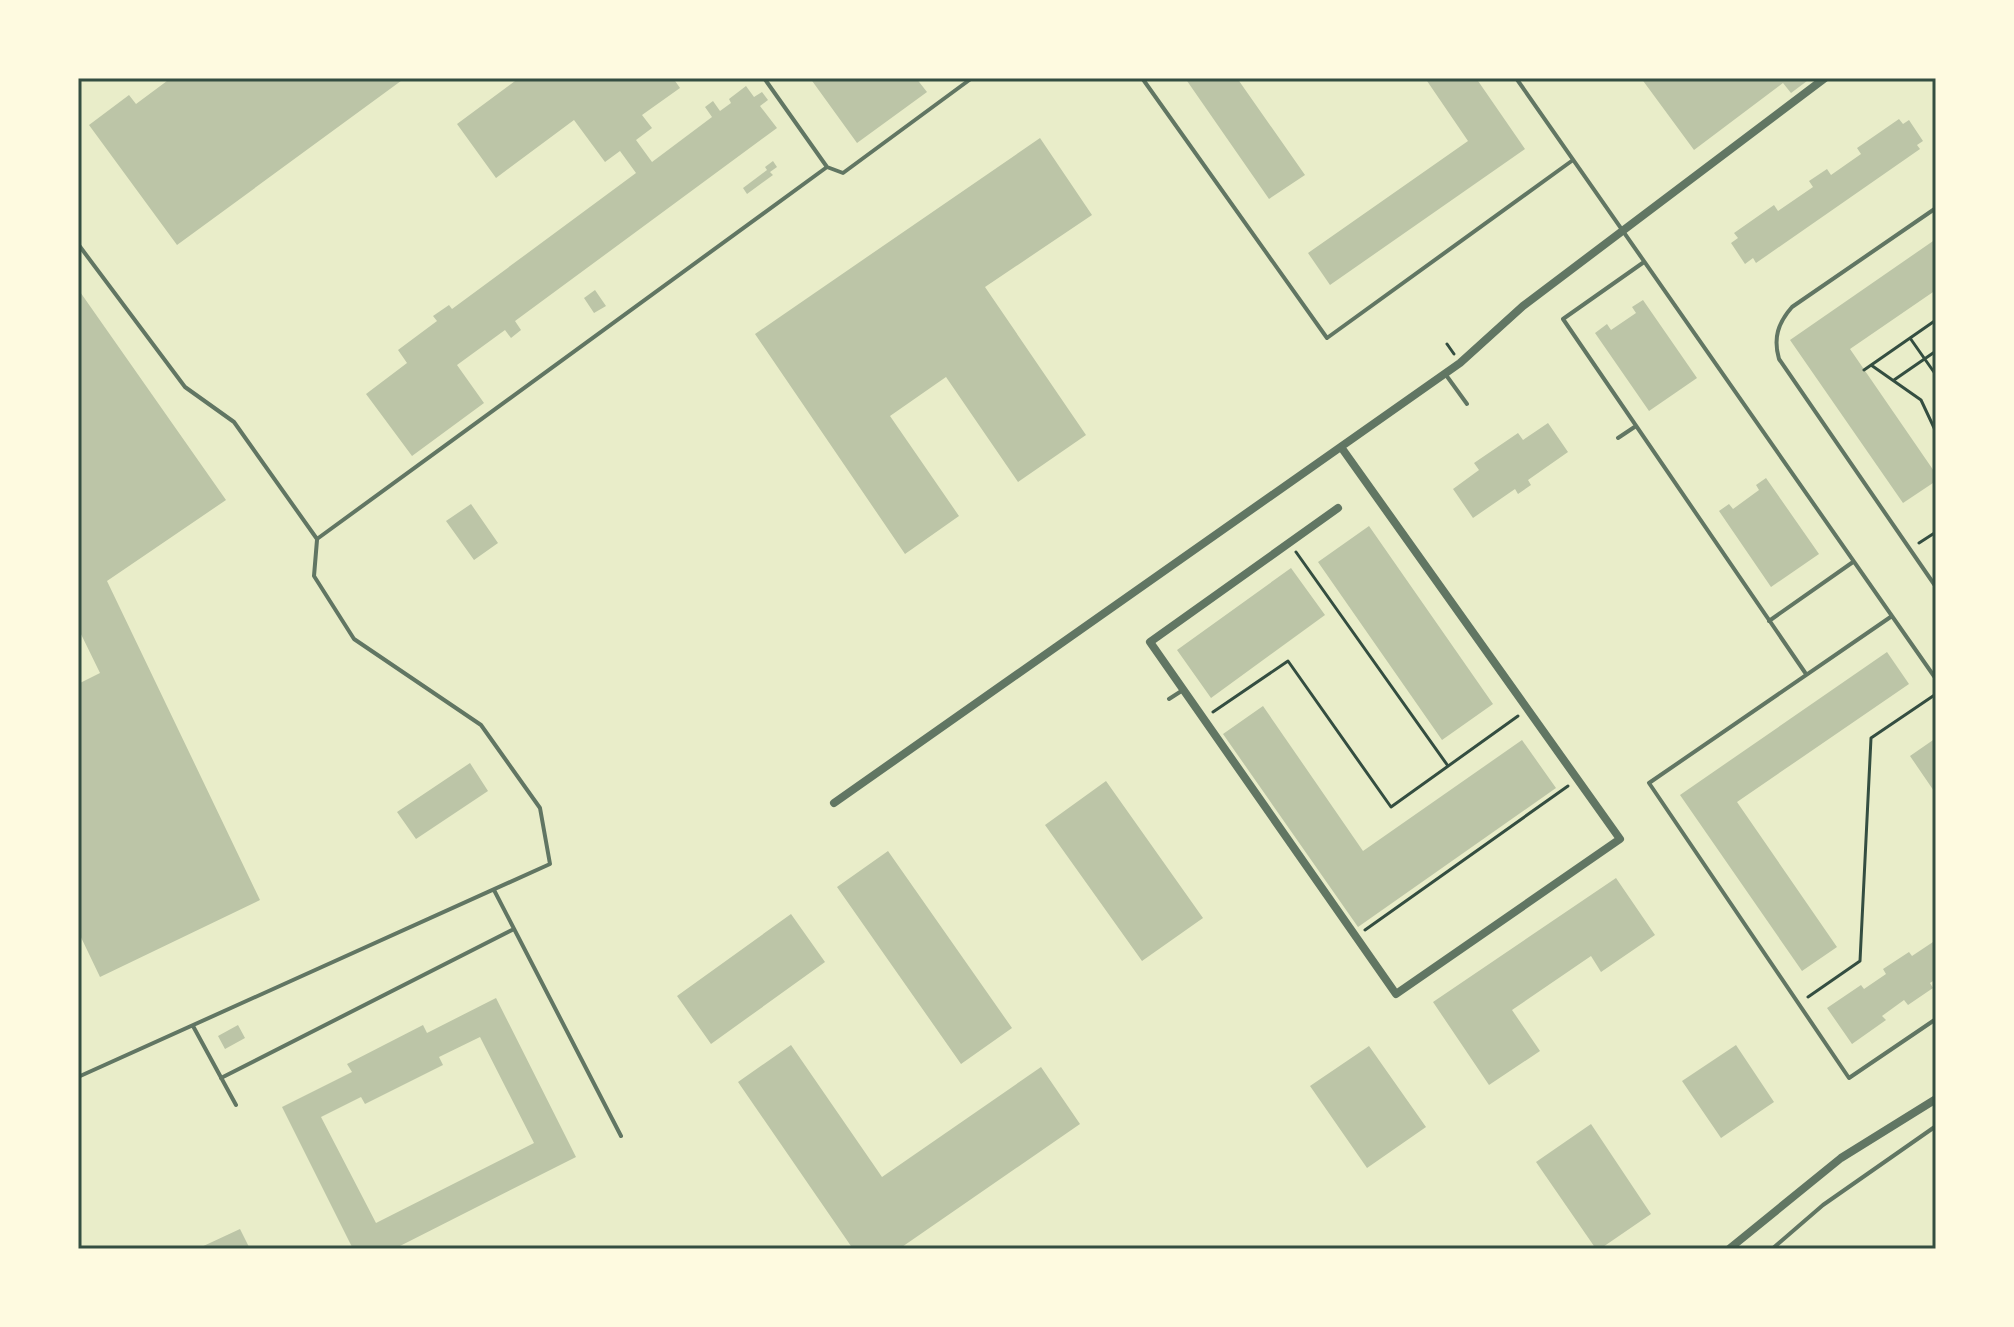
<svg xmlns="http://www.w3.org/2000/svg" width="2014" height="1327" font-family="'PT Serif',serif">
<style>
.building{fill:#bcc5a7;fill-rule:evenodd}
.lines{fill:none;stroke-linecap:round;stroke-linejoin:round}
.path{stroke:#344e41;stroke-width:3}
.service{stroke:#617663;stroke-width:4}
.minor{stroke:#617663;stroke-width:8}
.neatline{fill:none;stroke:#344e41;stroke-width:3}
</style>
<rect width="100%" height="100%" fill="#e9edc9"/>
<path class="building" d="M171 78H405L177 245 89 125 129 95 136 104Z
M519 78H673L680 88 642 115 652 128 636 140 652 162 712 117 705 107 713 101 720 111 731 103 729 99 746 86 754 97 762 92 768 100 760 106 777 128 515 321 521 330 511 338 505 330 457 365 484 403 412 456 366 394 407 363 398 350 437 321 433 316 449 305 452 309 636 173 620 151 605 162 574 120 496 178 457 124Z
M810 78H916L927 92 857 143Z
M1185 78H1237L1305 175 1269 199Z
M1425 78H1476L1525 149 1330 285 1308 253 1468 141Z
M1641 78H1811L1791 93 1783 83 1694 150Z
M1899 119 1903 124 1909 120 1923 141 1917 145 1920 149 1756 263 1753 258 1745 264 1731 243 1738 238 1734 233 1774 205 1778 211 1813 187 1809 181 1827 169 1831 175 1861 154 1857 148Z
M1040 138 1092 215 985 287 1086 435 1018 482 946 377 890 416 959 516 905 554 755 334Z
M773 161 777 167 770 172 773 175 747 194 743 188 767 170 765 167Z
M1936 239V290L1850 349 1936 474V481L1903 503 1790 340Z
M78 289 226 500 107 581 260 900 100 977 78 931V684L100 673 78 628Z
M595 290 606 306 594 313 584 298Z
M1643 300 1697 378 1649 411 1595 333 1607 324 1611 330 1636 313 1632 307Z
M1548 423 1568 452 1528 480 1531 485 1518 494 1515 489 1473 518 1453 489 1479 470 1474 463 1518 433 1523 440Z
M1766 478 1819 554 1771 587 1719 511 1729 504 1733 509 1759 490 1756 485Z
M471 504 498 543 474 560 446 521Z
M1369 526 1493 704 1442 740 1318 562Z
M1291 568 1325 615 1211 698 1177 650Z
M1887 652 1909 684 1737 802 1837 947 1802 971 1680 795Z
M1263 706 1363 851 1522 740 1556 788 1358 927 1223 734Z
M1936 738V794L1910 756Z
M470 763 488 791 416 839 397 812Z
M1106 781 1203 918 1142 961 1045 825Z
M888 851 1012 1028 961 1064 837 887Z
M1616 878 1655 935 1601 972 1591 956 1512 1010 1540 1051 1489 1085 1433 1002Z
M791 914 825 962 711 1044 677 996Z
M1936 940V979L1930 983 1933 988 1908 1005 1904 1000 1882 1016 1886 1020 1852 1044 1827 1008 1861 985 1864 989 1886 974 1883 969 1909 952 1912 956Z
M496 998 576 1157 394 1249H353L282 1107 352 1072 347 1064 423 1025 427 1033ZM480 1037 534 1143 376 1223 321 1117 361 1097 365 1104 443 1065 439 1057Z
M238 1025 245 1038 225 1049 218 1036Z
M791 1045 882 1177 1041 1067 1080 1124 899 1249H853L738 1082Z
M1736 1045 1774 1102 1721 1138 1682 1081Z
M1369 1046 1426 1127 1367 1168 1310 1086Z
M1591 1124 1651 1214 1600 1249H1596L1536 1162Z
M240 1229 250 1249H197Z"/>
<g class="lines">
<path class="path" d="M1910 338 1936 375
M1447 344 1454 354
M1871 365 1921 400 1936 432
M1864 370 1936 320
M1894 380 1936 351
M1919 543 1936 532
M1296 552 1448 766
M1213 712 1288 661 1391 807 1518 716
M1365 930 1568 786
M1808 997 1860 961 1871 738 1936 694"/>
<path class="service" d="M1142 78 1327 338 1573 160
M1516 78 1936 679
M827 167 843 173 972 78
M1936 208 1792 307C1778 323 1773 338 1779 359L1936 587
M78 244 185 387 234 422 317 539 827 167 764 78
M1644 262 1563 319 1806 674
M1446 375 1467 404
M1618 438 1636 426
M1892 616 1649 783 1849 1078 1936 1019
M1769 621 1853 562
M1169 699 1183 690
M494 890 621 1136
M193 1026 236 1105
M78 1077 550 864 540 808 481 725 354 639 314 576 317 540
M221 1078 514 929
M1772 1249 1823 1205 1936 1126"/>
<path class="minor" d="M1338 508 1150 642 1396 994 1620 839 1341 447
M834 803 1460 363 1523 306 1825 78
M1729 1249 1841 1158 1936 1099"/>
</g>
<rect width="2014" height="1327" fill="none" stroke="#fefae0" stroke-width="160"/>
<rect x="80" y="80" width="1854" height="1167" class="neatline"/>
</svg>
